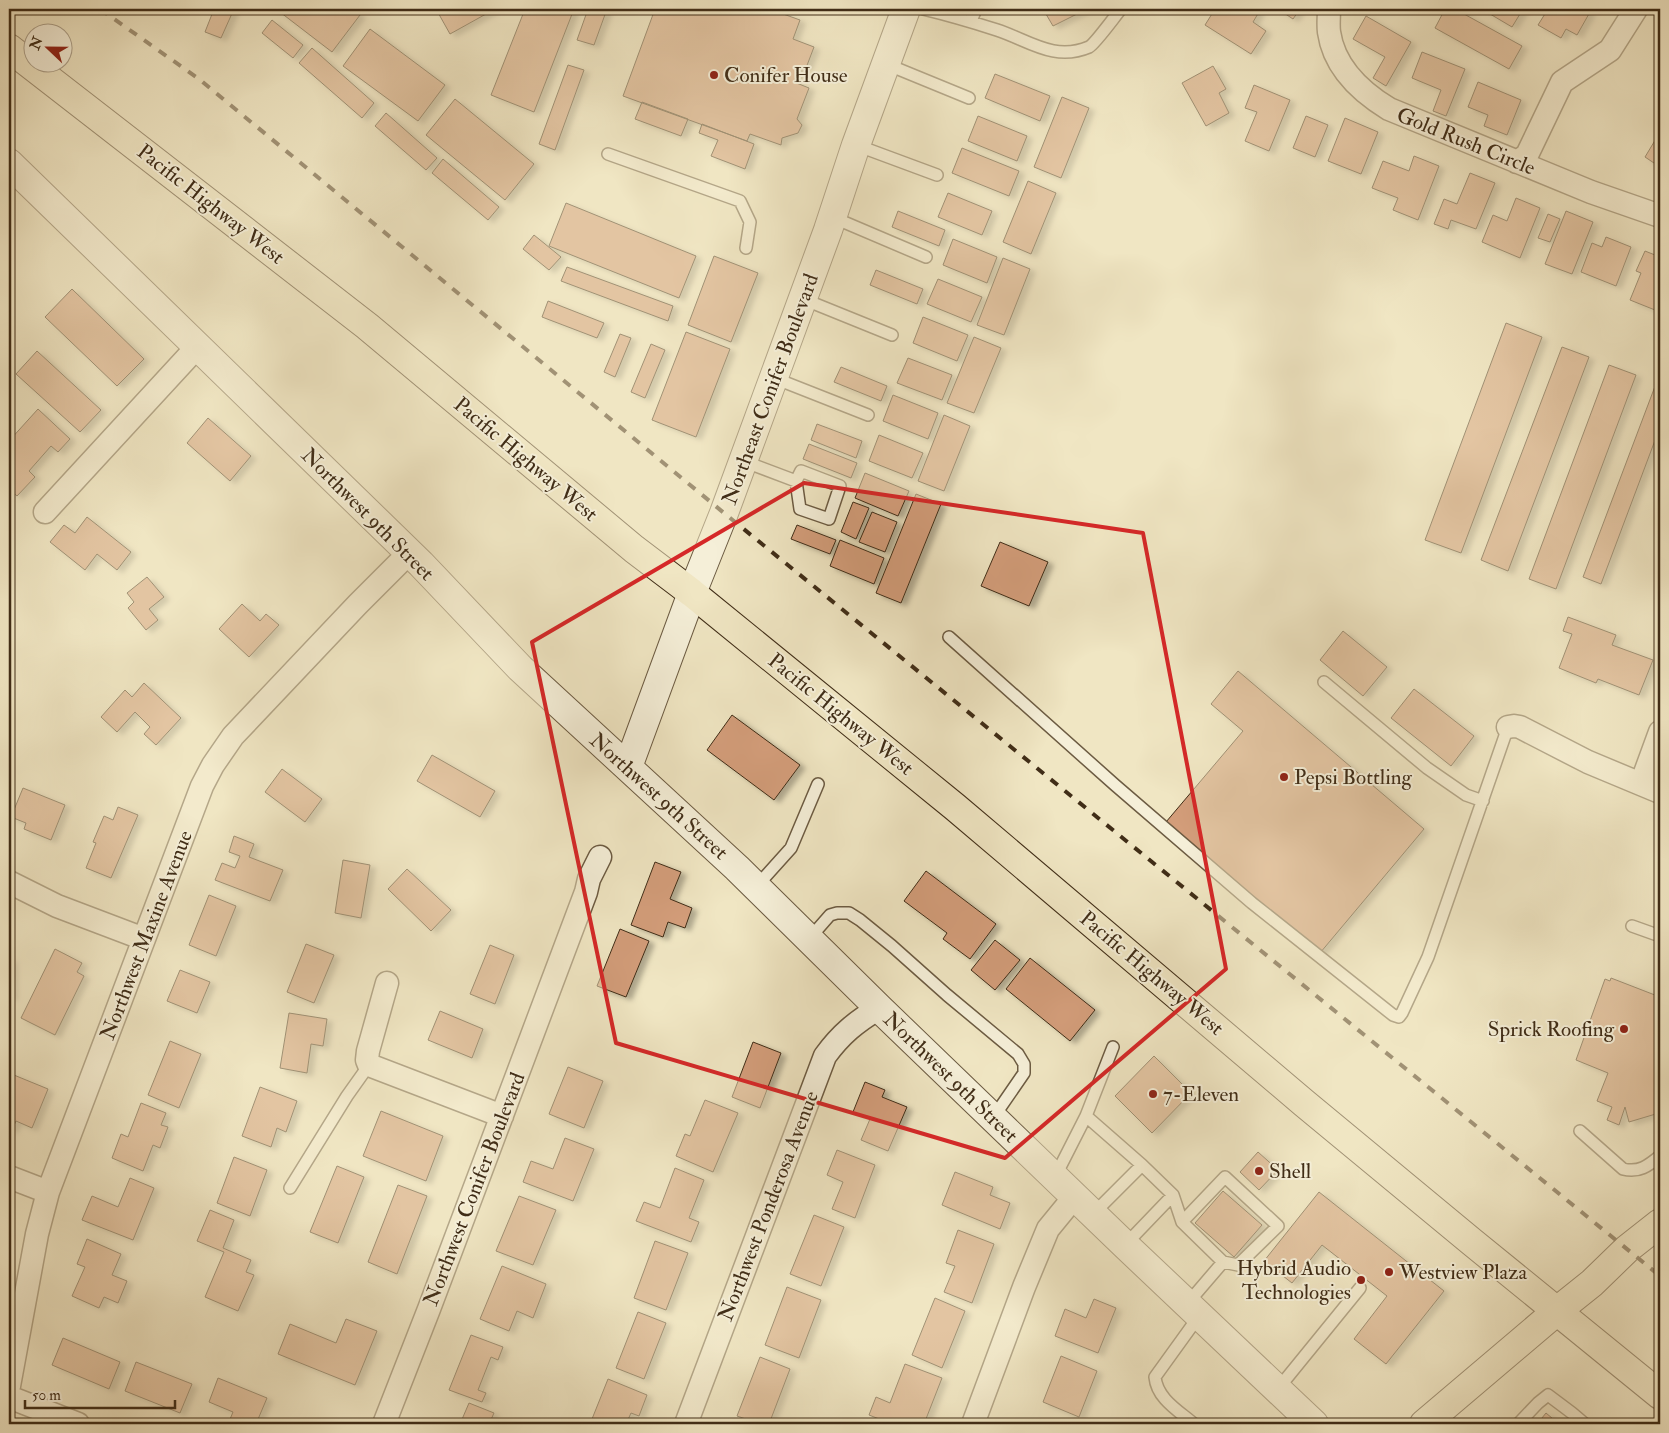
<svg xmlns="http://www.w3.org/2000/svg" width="1669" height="1433" font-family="'IM FELL Double Pica',serif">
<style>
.building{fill:#d39d7a;stroke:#402d17;filter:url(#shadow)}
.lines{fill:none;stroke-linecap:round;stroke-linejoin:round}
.service-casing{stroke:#6c5b42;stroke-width:14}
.minor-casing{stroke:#6c5b42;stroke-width:25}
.tertiary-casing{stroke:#6c5b42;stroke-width:30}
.primary-casing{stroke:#402d17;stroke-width:30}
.trunk-casing{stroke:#402d17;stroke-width:30}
.service{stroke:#f5efd8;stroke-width:11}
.minor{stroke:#f5efd8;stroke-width:22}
.tertiary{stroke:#f5efd8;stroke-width:28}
.primary{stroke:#f0e6c3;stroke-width:28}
.trunk{stroke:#f0e6c3;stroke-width:28}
.rail{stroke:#402d17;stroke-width:4;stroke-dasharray:9 9;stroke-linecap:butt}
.marked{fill:none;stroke:#d62828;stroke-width:4;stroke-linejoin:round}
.poi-dot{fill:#8f2418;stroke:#f5efd8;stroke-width:2}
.labels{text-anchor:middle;stroke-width:4;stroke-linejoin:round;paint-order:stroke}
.poi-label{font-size:21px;fill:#402d17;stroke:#f5efd8;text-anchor:start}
.street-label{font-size:21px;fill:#402d17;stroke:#f5efd8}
</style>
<defs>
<filter id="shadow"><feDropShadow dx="5.5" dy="3" stdDeviation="2.5" flood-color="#0004"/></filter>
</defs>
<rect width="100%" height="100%" fill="#f0e6c3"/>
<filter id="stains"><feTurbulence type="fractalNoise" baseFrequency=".004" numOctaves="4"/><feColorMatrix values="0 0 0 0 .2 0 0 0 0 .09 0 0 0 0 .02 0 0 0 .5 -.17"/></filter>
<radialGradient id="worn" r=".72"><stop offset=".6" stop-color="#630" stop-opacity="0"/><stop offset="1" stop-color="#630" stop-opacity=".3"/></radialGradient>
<path class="building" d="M214 9H234L221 38 205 32Z
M276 9H352L360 15 332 52Z
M436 9H495L450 34Z
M525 9H574L534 112 491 95Z
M588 9H607L594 45 577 40Z
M655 9H772V10L800 20 793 39 814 47 806 68 800 66 794 82 809 88 797 119 802 125 798 133 782 138 781 145 750 134 747 141 623 96Z
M1043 9H1087L1053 26Z
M1215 9H1254L1259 12 1253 22 1266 31 1251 54 1205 25Z
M1278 9H1300L1293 19Z
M1445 9H1455L1522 46 1509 69 1435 28Z
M1486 9H1523L1512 27 1485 11Z
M1548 9H1584L1590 12 1577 35 1566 29 1561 38 1538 25Z
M1366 16 1411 42 1386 86 1373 78 1385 57 1353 39Z
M272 20 303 45 293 58 262 33Z
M370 29 445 85 418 121 343 66Z
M312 48 374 103 362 118 299 63Z
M1422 52 1465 69 1446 116 1433 111 1441 90 1412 78Z
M568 65 584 70 555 150 539 144Z
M1213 66 1226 89 1219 93 1229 113 1206 126 1182 83Z
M995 74 1050 96 1040 121 985 98Z
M1478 82 1521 100 1507 135 1484 126 1488 115 1468 107Z
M1254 85 1290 100 1269 151 1245 141 1257 112 1245 108Z
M1062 97 1089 108 1061 178 1034 167Z
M455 99 534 164 505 200 426 135Z
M642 102 688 119 681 136 635 119Z
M386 113 437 158 426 170 375 126Z
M978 116 1027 136 1017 161 968 141Z
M1306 116 1328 125 1315 157 1293 148Z
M1345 118 1378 132 1361 174 1328 161Z
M702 124 754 144 745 169 711 156 718 140 699 133Z
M1660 132V167L1645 157Z
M962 148 1019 171 1009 196 952 173Z
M1414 156 1439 166 1418 220 1393 210 1398 198 1372 188 1383 161 1409 171Z
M443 159 499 207 488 220 432 173Z
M1470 173 1495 183 1476 229 1451 220 1448 229 1434 224 1444 199 1457 204Z
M1028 181 1056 193 1031 254 1003 242Z
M948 193 992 211 982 235 938 217Z
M1516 198 1540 208 1520 258 1482 242 1493 215 1507 221Z
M566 203 696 256 679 298 549 246Z
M898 211 945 230 939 246 892 227Z
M1566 211 1593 222 1572 274 1545 264Z
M1548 214 1560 219 1550 242 1538 238Z
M534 235 561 257 549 270 523 249Z
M1606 237 1631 247 1616 286 1581 272 1592 243 1602 247Z
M953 239 997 257 987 283 943 265Z
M1645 251 1660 257V277L1658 282 1660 283V312L1630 300 1641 273 1636 271Z
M714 256 758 273 731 342 688 325Z
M1003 258 1030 269 1004 335 977 325Z
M567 267 673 306 668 321 561 281Z
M876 270 923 289 917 304 870 285Z
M938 279 982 297 971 322 927 304Z
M72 289 144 359 117 386 45 317Z
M548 301 604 323 597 338 542 317Z
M923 317 968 335 957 361 913 343Z
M1506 323 1542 337 1461 553 1425 540Z
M686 332 730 349 696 437 652 420Z
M620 334 631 338 615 377 604 372Z
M974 337 1001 348 974 413 947 403Z
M651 344 665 350 645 398 631 392Z
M1562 347 1589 357 1508 571 1481 560Z
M37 351 101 410 80 432 16 374Z
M908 358 952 375 942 400 897 383Z
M1609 365 1636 375 1556 589 1529 579Z
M841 367 887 386 881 401 834 382Z
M1657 381 1660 382V427L1601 584 1583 577Z
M893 395 938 413 928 439 883 421Z
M38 409 70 439 58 452 51 446 29 471 35 477 17 496 9 489V441Z
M944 415 970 426 944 491 918 481Z
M208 418 251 456 230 481 187 443Z
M817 424 862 441 856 458 811 440Z
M879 435 923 453 912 478 869 461Z
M809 444 857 463 851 478 803 459Z
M865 473 909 491 898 516 855 498Z
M916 494 941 504 901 603 876 593Z
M853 502 869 508 856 539 841 532Z
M872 512 897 522 885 552 859 542Z
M87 517 131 552 117 570 97 554 85 570 50 542 64 525 75 533Z
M797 525 836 540 830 554 791 539Z
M840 540 884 558 874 584 830 566Z
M1000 542 1048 562 1029 606 981 586Z
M147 577 164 597 149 609 158 620 146 630 128 608 134 602 127 593Z
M242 604 260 621 266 614 279 625 249 657 219 629Z
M1568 617 1616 635 1612 645 1653 660 1639 695 1598 679 1596 683 1559 668 1572 634 1563 631Z
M1343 631 1387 667 1363 696 1320 660Z
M1238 671 1424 829 1320 953 1166 822 1243 731 1211 704Z
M144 683 181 718 156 745 144 734 150 727 135 712 117 732 101 717 125 690 132 697Z
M1414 689 1474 736 1451 766 1391 718Z
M732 715 800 765 774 800 707 750Z
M432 755 495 791 480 817 417 781Z
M282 769 322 799 305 822 265 792Z
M23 788 65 805 51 840 24 829 26 823 11 817Z
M118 807 138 815 111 878 86 868 96 843 93 842 104 816 113 820Z
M234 836 254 844 249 857 283 870 270 901 215 880 222 863 235 868 240 856 229 852Z
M343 860 370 865 361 918 335 913Z
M655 862 681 872 670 899 692 908 685 928 668 922 663 937 631 925Z
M407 869 451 910 431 931 388 889Z
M926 871 996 924 970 959 943 939 947 933 904 901Z
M209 895 236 906 216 956 189 945Z
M620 929 649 941 626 997 597 986Z
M995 940 1020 960 995 990 971 970Z
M306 944 334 955 314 1003 287 992Z
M490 945 514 955 495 1004 470 994Z
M55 949 82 963 77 972 84 976 55 1035 21 1018Z
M1030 958 1095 1010 1070 1041 1006 989Z
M9 959H11L12 997H9Z
M180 970 210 982 197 1013 167 1001Z
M1611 978 1660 997V1106L1656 1108 1659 1113 1629 1122 1625 1107 1619 1125 1607 1120 1612 1107 1597 1101 1608 1073 1576 1060 1605 979 1610 981Z
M440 1011 483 1029 472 1058 428 1040Z
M289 1013 327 1019 323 1046 311 1044 307 1073 280 1068Z
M170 1041 201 1054 179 1108 148 1095Z
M753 1042 781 1053 760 1108 732 1097Z
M1154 1056 1191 1093 1152 1133 1115 1096Z
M568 1067 603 1081 584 1128 549 1114Z
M9 1073 48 1089 32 1128 16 1121 12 1130 9 1129Z
M865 1082 885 1090 882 1097 907 1107 888 1151 861 1140 870 1119 853 1112Z
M260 1087 297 1101 286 1132 277 1128 271 1147 242 1136Z
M705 1100 738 1113 713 1172 676 1156 685 1134 690 1136Z
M141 1103 166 1113 161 1125 168 1127 160 1148 153 1145 143 1171 112 1158 121 1134 128 1137Z
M381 1111 443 1136 426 1181 363 1156Z
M565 1138 594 1149 573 1201 523 1182 531 1161 553 1169Z
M837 1150 875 1165 855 1218 832 1209 843 1182 827 1175Z
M1258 1152 1278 1170 1259 1190 1240 1172Z
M234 1157 267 1170 250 1216 217 1203Z
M337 1166 364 1177 338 1243 310 1232Z
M675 1168 704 1180 689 1218 699 1222 691 1242 636 1221 644 1202 660 1208Z
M955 1172 993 1187 990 1195 1010 1203 1000 1229 942 1205Z
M130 1178 154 1188 133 1240 82 1220 92 1196 118 1207Z
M398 1185 427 1196 397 1274 368 1262Z
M1223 1191 1262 1225 1234 1257 1195 1223Z
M1319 1192 1444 1291 1386 1364 1354 1339 1387 1296 1322 1245 1292 1283 1264 1261Z
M519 1196 556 1210 533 1265 496 1251Z
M210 1210 234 1220 223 1248 251 1260 246 1272 254 1275 238 1311 205 1297 224 1252 197 1241Z
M814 1215 844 1227 821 1286 790 1274Z
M958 1230 994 1244 972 1303 944 1292 955 1266 946 1263Z
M87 1239 121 1254 112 1275 127 1281 118 1303 104 1297 99 1308 72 1296 85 1267 77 1264Z
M655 1241 688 1253 666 1310 634 1298Z
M502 1266 546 1284 533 1318 517 1311 509 1331 480 1319Z
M787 1287 821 1300 799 1358 765 1345Z
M935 1298 965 1311 942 1368 912 1355Z
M1094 1299 1116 1308 1098 1353 1055 1336 1065 1309 1086 1318Z
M638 1312 666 1323 644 1379 616 1368Z
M346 1319 377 1331 355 1385 278 1354 290 1324 336 1343Z
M471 1335 503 1347 498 1360 491 1357 478 1390 486 1393 482 1402 449 1390Z
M63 1338 120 1362 109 1389 52 1365Z
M1061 1356 1097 1371 1079 1417 1043 1402Z
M760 1357 790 1369 769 1424H760L737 1416Z
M136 1362 192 1384 180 1413 125 1391Z
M905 1364 942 1378 924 1424H892L869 1415 876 1397 890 1403Z
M218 1378 267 1398 256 1424H228L233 1412 209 1402Z
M608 1379 647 1395 639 1416 631 1413 626 1424H590Z
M469 1403 494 1413 489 1424H460Z
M1546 1413 1559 1424H1537Z"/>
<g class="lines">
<g class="service-casing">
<path id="service" d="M923 9C948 15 972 22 997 30 1028 40 1054 62 1089 47 1095 44 1115 16 1121 9
M971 21 976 9
M886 64 969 98
M856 145 937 175
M608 154 740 201 750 222 746 248
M832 217 926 257
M803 299 892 335
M774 378 868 415
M743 461 796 481 801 471 840 486 829 519 800 509 796 481
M949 637 1115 785 1252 903 1393 1015 1399 1017 1402 1013 1428 957 1508 727
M1324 682 1427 768 1466 795 1483 801
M756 887 791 848 818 784
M1632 926 1660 936
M809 939 830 915 837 913H849L860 920 892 946 947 995 1018 1054 1024 1064V1073L993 1118
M1086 1116 1142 1165 1173 1195 1182 1222 1223 1262 1187 1304
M1580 1131 1623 1169C1639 1173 1648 1166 1660 1156
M1055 1177 1086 1116 1113 1047
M290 1188 347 1096 369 1065
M1093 1214 1142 1165
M1182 1222 1225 1177 1278 1226 1238 1265 1223 1262
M1125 1245 1173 1195
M1277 1390 1360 1288
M1194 1424C1179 1411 1157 1399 1155 1377L1199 1316
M1518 1424 1538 1403 1548 1395 1572 1413 1585 1424"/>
</g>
<g class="minor-casing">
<path id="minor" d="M1329 9C1329 16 1328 25 1329 32 1334 67 1361 92 1389 109L1591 192 1660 216
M1517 162 1527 155 1562 82 1610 50 1636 9
M45 512 197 347
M1508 727 1514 726 1520 727 1588 762 1660 792
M1641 784 1660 732
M9 882 57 906 144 939
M387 983 368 1051 367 1060 369 1065 502 1116
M9 1177 48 1192
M9 1386 37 1234 48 1192 202 786 213 765 233 736 358 604 409 553
M9 1397 78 1424
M384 1424 429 1309 586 892 589 879 600 857
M686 1424 825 1056C841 1034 856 1022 879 1008
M973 1424 1024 1287 1048 1229 1075 1196"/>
</g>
<g class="tertiary-casing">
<path id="tertiary" d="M9 163 421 564 520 668 737 868 879 1008 1125 1245 1314 1424
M628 767 692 593 724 513 828 230 856 145 906 9"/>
</g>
<g class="primary-casing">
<path id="primary" d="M1424 1424 1557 1311 1592 1283 1627 1249 1660 1223"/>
</g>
<g class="trunk-casing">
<path id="trunk" d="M9 48 367 326 634 549 692 593 955 807 1304 1103 1472 1242 1660 1395"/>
</g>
<use href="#service" class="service"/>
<use href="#minor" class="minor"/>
<use href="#tertiary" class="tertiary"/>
<use href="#primary" class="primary"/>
<use href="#trunk" class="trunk"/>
<path class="rail" d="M100 9 199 79 724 513 1660 1276"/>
</g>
<path d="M0 0H1669V1433H0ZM804 483 1143 533 1226 969 1005 1158 616 1043 532 642Z" fill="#f0e6c3" fill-opacity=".55" fill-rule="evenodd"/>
<path class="marked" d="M804 483 1143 533 1226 969 1005 1158 616 1043 532 642Z"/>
<g class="poi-dot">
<circle cx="714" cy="75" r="5"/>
<circle cx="1284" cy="777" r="5"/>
<circle cx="1624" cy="1029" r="5"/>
<circle cx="1153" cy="1094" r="5"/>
<circle cx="1259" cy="1171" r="5"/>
<circle cx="1389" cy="1272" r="5"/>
<circle cx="1361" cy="1280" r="5"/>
</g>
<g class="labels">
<g class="poi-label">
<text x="724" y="82">Conifer House</text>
<text x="1294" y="784">Pepsi Bottling</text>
<text x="1614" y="1036" text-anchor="end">Sprick Roofing</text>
<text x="1163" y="1101">7-Eleven</text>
<text x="1269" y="1178">Shell</text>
<text x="1351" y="1275" text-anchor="end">Hybrid Audio<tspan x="1351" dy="24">Technologies</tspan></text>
<text x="1399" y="1279">Westview Plaza</text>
</g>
<g class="street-label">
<text transform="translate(1466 141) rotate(22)" y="7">Gold Rush Circle</text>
<text transform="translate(211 204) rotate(38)" y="7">Pacific Highway West</text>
<text transform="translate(770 389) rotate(-70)" y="7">Northeast Conifer Boulevard</text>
<text transform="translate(526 459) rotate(40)" y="7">Pacific Highway West</text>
<text transform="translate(368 514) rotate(45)" y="7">Northwest 9th Street</text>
<text transform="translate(841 714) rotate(39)" y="7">Pacific Highway West</text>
<text transform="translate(659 796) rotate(42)" y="7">Northwest 9th Street</text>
<text transform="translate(146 935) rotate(-69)" y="7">Northwest Maxine Avenue</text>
<text transform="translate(1152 973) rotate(40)" y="7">Pacific Highway West</text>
<text transform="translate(951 1077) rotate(44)" y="7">Northwest 9th Street</text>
<text transform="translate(474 1189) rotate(-69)" y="7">Northwest Conifer Boulevard</text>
<text transform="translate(768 1206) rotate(-69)" y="7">Northwest Ponderosa Avenue</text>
</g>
</g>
<rect width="1669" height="1433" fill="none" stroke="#f0e6c3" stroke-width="30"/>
<rect x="10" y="10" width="1649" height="1413" fill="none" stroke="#402d17" stroke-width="2.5"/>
<rect x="15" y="15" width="1639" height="1403" fill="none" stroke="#402d17"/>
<g transform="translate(48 48) rotate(292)"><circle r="24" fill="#f5efd8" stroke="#ada18b"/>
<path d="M0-4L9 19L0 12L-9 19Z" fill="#8f2418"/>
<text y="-8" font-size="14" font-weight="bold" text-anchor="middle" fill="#402d17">N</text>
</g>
<path d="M25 1400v8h150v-8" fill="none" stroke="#402d17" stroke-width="2.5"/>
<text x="32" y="1400" font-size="15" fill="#402d17" stroke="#f5efd8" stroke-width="4" paint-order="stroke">50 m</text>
<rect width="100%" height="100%" filter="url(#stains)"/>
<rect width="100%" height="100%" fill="url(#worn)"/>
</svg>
